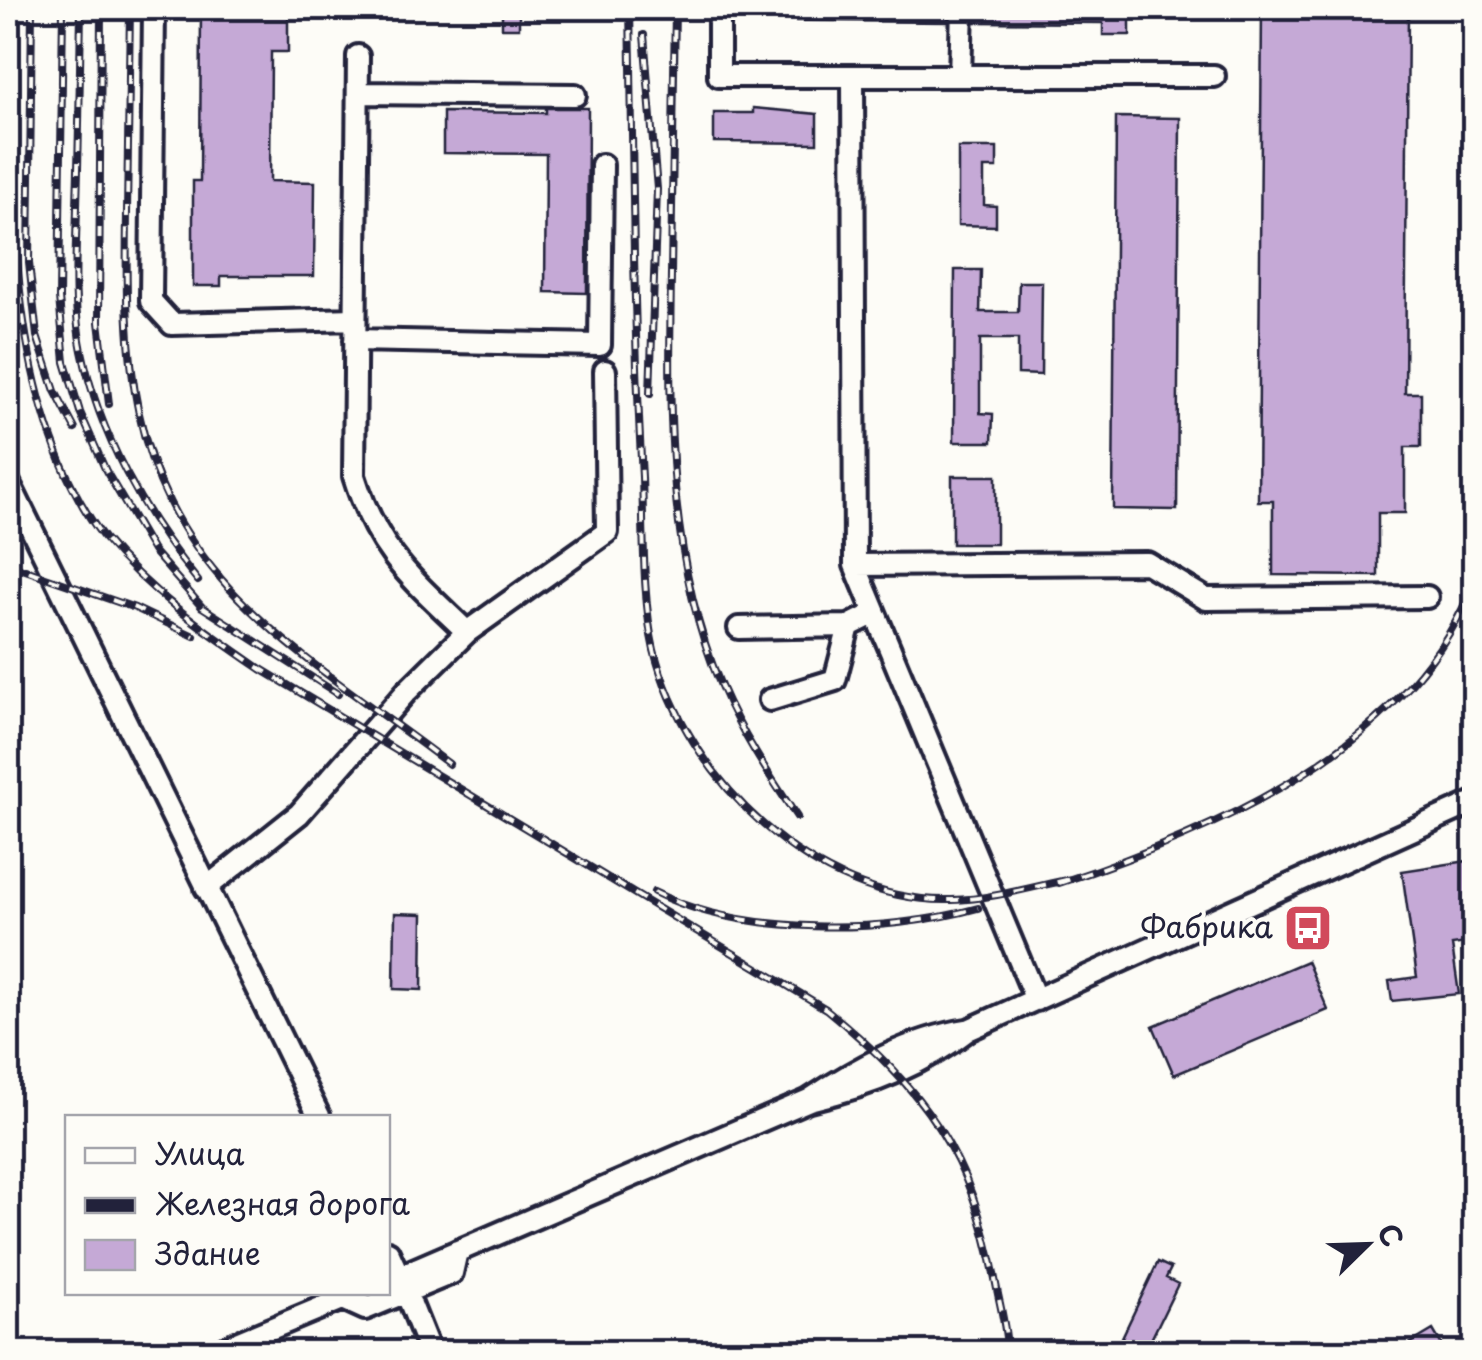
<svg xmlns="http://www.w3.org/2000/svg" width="1482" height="1360" font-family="'Playpen Sans',sans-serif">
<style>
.building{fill:#c5a9d6;stroke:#22223b;stroke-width:2.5}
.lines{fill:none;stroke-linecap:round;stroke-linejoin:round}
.minor-casing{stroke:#22223b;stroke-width:28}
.minor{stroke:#fdfcf7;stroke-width:20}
.rail-casing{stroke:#22223b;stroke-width:8}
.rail{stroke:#fdfcf7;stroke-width:4;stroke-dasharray:11;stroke-linecap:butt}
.labels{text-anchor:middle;stroke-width:8;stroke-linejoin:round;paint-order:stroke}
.poi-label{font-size:30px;fill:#22223b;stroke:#fdfcf7;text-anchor:end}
</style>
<rect width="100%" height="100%" fill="#fdfcf7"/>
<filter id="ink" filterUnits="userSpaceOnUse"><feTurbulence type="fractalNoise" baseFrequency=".01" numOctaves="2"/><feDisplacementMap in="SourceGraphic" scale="20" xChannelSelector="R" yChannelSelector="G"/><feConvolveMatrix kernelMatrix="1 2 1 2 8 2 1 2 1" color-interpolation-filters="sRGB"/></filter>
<g filter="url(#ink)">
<path class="building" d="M201 8 288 11V52H271L270 181 315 182 314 276H221V286H193V181H200Z
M502 8H519V28H502Z
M553 8H705V19L553 18Z
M733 8H948V22L733 20Z
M976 8 1130 9V35H1103V23L975 22Z
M1262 8H1408L1405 393H1421V447H1405V513H1378V576L1273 575V501H1258Z
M546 108H588L587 293 545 292 546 154 443 153V112L546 113Z
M753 108 817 114V143L714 142V113H753Z
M1116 117 1180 118 1177 510 1113 509Z
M958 148H997V168H984V205L996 206V226L958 225Z
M955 270H981L980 312H1018L1019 282H1042L1041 375 1018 374V339H980V413L993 414 992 442H954Z
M952 476H996V544H952Z
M1474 860V942L1452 945 1459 994 1392 1001 1389 981 1417 977 1402 871Z
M395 913 423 914 422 990 394 989Z
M1307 961 1328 1010 1174 1075 1153 1026Z
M1158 1262 1171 1268 1166 1278 1178 1284 1145 1352H1115Z
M1433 1330 1446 1352H1396Z"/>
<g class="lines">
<g class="minor-casing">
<path id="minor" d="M154 8 151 301 172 324 355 319
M719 8V76H1214
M358 56 354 476C378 553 411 578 467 632
M853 76 855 565 1036 1000
M960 76 962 8
M358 93 575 95
M355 340 600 345 602 165
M8 481 320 1118
M855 565 1147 563 1206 599 1427 597
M739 628 849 626
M770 700 835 680 849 626 875 613
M206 888 299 814 407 691 467 632 607 532 605 371
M809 1100C866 1087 921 1067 968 1030L1474 802
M388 1252 399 1276
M388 1281 809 1100C857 1068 910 1039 967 1030
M406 1292 430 1352
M343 1299 365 1309 452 1273 457 1251
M215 1352 359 1292"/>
</g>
<use href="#minor" class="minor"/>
<g class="rail-casing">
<path id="rail" d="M14 8C12 175 0 400 104 538 148 591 204 630 261 669L826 1009C925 1090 972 1155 996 1284 1000 1306 1007 1330 1007 1352
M32 8 29 263 37 336 55 391 75 429
M63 8 59 298 65 362 80 412 106 471 153 551 202 607 338 694
M81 8C80 74 79 140 77 206 76 254 72 304 82 351 99 435 144 515 198 581
M101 8 99 322 109 404
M130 8C129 76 128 144 127 213 125 358 126 475 230 589 292 656 376 708 449 764
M630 8C633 164 633 320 642 477 644 530 642 599 654 650 686 778 814 904 952 900 992 899 1032 887 1071 879
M675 8C673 96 672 185 671 274 669 411 666 557 721 686 741 733 769 775 797 817
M644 35 657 189 650 394
M8 564 135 608 194 636
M1059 883C1213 832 1413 746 1474 582
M654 892C741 936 886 934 978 908"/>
</g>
<use href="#rail" class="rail"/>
</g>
</g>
<defs>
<g id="bus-square" transform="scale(2.5)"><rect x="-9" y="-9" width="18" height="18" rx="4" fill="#d1495b" stroke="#fdfcf7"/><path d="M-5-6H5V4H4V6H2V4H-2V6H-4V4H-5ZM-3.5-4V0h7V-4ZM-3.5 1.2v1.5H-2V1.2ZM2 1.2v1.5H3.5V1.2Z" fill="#fff"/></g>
</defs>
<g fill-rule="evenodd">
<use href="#bus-square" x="1308" y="928"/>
</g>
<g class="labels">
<g class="poi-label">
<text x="1273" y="938">Фабрика</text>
</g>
</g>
<rect width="1482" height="1360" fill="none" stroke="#fdfcf7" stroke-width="40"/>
<rect x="20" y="20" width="1442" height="1320" fill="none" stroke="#22223b" stroke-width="4" filter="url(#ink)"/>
<rect x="65" y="1115" width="325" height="180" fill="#fdfcf7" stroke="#a5a5ac" stroke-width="2.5"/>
<rect x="85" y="1148" width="50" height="15" fill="#fdfcf7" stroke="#a5a5ac" stroke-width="2.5"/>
<text x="155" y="1165" font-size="30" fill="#22223b">Улица</text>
<rect x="85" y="1198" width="50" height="15" fill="#22223b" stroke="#a5a5ac" stroke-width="2.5"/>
<text x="155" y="1215" font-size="30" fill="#22223b">Железная дорога</text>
<rect x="85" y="1240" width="50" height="30" fill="#c5a9d6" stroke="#a5a5ac" stroke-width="2.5"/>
<text x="155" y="1265" font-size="30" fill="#22223b">Здание</text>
<g transform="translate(1367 1245) rotate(67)" stroke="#fdfcf7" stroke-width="8" paint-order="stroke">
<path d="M0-8L18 38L0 25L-18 38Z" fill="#22223b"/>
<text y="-15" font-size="28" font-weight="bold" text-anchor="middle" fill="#22223b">С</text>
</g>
</svg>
